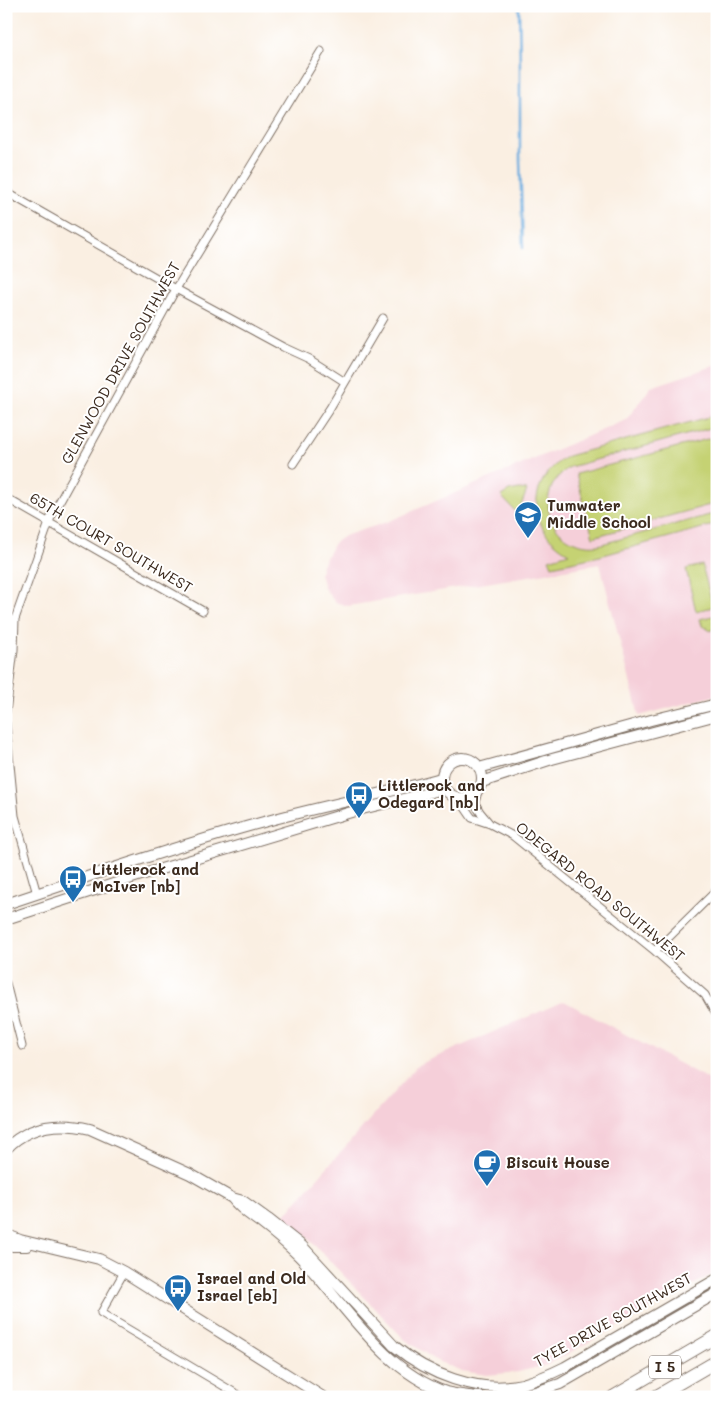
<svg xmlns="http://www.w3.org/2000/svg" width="723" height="1403" font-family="Mali,sans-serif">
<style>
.built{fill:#f5cfd9}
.grass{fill:url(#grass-dots);stroke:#807e48}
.green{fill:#c5d273;stroke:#807e48}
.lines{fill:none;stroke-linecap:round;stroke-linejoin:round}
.stream{stroke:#6cade0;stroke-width:2.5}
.street-casing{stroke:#7e6f63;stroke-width:9}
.secondary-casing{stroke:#7e6f63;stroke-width:12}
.highway-casing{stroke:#7e6f63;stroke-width:14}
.street{stroke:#fff;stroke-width:7}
.secondary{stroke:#fff;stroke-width:10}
.highway{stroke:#fff;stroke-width:12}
.labels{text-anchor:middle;stroke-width:4;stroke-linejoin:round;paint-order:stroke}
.shield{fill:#fff;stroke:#766a62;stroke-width:1}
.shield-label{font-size:14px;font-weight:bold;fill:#3b2a1e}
.street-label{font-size:15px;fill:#3b2a1e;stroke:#fff}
.poi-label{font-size:15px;font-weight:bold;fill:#3b2a1e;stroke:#fff;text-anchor:start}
</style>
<defs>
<pattern id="grass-dots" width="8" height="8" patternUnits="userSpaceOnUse" patternTransform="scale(1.25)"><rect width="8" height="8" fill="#c5d273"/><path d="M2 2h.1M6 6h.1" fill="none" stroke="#aab463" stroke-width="1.8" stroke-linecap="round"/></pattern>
</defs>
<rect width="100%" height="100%" fill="#fff"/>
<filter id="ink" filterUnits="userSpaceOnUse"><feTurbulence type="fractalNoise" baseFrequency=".02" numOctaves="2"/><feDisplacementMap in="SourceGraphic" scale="10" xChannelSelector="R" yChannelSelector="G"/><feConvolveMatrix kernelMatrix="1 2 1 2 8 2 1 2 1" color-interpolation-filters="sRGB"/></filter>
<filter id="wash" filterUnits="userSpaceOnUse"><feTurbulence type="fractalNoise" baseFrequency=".0096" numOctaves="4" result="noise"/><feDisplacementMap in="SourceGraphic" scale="20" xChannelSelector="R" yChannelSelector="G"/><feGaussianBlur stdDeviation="1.12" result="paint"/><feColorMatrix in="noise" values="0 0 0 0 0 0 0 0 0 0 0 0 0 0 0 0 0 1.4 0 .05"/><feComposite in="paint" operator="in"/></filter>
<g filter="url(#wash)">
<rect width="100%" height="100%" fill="#faefe2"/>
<path class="built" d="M717 365V695L639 716 600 564 348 606 335 602 324 588 320 573 322 565 334 543 344 536 387 522 626 420 651 387Z
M564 1001 717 1084V1272L547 1365 518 1372 487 1375 462 1371 437 1361 404 1339 307 1237 282 1218 418 1065Z"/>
<path class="grass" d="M717 615V623L711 631 702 626 700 619Z"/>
<path class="green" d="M709 417H717V427L711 428 570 467C529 492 550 550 598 545L717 513V524L600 556 552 566 549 559 569 553C526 530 526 479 568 456Z
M715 437 717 444V503L593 537 576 474Z
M519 489 527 490 519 511 520 515 516 516V512L501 496 509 491Z
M702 565 713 607 696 611 686 569Z"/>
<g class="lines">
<path class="stream" d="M519 6 520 68V160L523 248"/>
</g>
</g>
<g filter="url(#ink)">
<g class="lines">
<g class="street-casing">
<path id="street" d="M6 192 176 289 283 347 309 359 345 382
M293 464 330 408 383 318
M6 498 203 611
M6 712 14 650 15 619 51 517 176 289 321 51
M6 723 15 816 37 894
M478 791 475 803 480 812 490 824
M459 799 472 818 490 824 513 836 655 951 705 995 717 1016
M655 951 717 890
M6 983 22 1046
M124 1272 101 1313 242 1397"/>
</g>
<g class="secondary-casing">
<path id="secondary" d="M442 778a20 20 0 1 1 40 0a20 20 0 1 1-40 0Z
M479 768 651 720 717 704
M482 782 552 759 717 715
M6 904C91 876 175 846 260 823 320 806 381 795 441 778
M6 919 141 875 358 810 444 789
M6 1149C29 1125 60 1122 90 1129L190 1174 232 1198 243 1201 268 1219 302 1246 394 1346C428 1374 477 1394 522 1384 537 1380 551 1374 565 1367L717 1279
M232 1198C240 1209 250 1215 261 1223 274 1233 287 1244 299 1256 344 1302 381 1370 446 1392 457 1395 469 1396 480 1397
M6 1233 10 1236 20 1240 99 1259 124 1272 323 1397
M6 1246H27
M513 1397 526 1395 560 1384 717 1293"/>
</g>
<g class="highway-casing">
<path id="highway" d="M613 1397 717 1336
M655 1397 717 1361"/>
</g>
<use href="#street" class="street"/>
<use href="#secondary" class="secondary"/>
<use href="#highway" class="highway"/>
</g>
</g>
<defs>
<g id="school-pin" transform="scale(1.4375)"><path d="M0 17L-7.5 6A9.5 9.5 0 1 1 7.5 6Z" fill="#1f6fb2" stroke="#fff"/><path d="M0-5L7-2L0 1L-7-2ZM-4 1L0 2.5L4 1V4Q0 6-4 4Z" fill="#fff"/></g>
<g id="bus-pin" transform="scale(1.4375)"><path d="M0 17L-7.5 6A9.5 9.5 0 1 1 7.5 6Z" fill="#1f6fb2" stroke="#fff"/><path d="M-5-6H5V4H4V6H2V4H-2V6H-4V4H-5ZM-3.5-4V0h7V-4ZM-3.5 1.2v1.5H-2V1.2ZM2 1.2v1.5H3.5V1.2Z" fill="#fff"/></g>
<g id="cafe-pin" transform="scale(1.4375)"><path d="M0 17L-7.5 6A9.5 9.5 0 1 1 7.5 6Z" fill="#1f6fb2" stroke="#fff"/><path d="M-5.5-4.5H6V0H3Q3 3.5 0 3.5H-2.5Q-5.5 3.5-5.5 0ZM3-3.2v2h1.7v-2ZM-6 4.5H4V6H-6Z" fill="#fff"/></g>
</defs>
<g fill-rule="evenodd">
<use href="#school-pin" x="528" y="515"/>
<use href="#bus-pin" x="359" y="795"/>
<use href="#bus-pin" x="73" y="879"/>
<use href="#cafe-pin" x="487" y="1163"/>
<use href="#bus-pin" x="178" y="1288"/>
</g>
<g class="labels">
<rect class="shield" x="649" y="1355.5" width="32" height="23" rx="4"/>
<g class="shield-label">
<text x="665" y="1372">I 5</text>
</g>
<g class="street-label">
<text transform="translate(121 363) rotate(-61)" y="5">GLENWOOD DRIVE SOUTHWEST</text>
<text transform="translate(111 543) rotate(30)" y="5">65TH COURT SOUTHWEST</text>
<text transform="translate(600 892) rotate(39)" y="5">ODEGARD ROAD SOUTHWEST</text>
<text transform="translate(613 1320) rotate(-29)" y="5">TYEE DRIVE SOUTHWEST</text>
</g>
<g class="poi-label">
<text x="547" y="511">Tumwater<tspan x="547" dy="17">Middle School</tspan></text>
<text x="378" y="791">Littlerock and<tspan x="378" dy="17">Odegard [nb]</tspan></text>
<text x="92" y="875">Littlerock and<tspan x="92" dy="17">McIver [nb]</tspan></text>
<text x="506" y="1168">Biscuit House</text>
<text x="197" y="1284">Israel and Old<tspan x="197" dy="17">Israel [eb]</tspan></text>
</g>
</g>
<rect width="723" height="1403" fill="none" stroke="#fff" stroke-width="25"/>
</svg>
